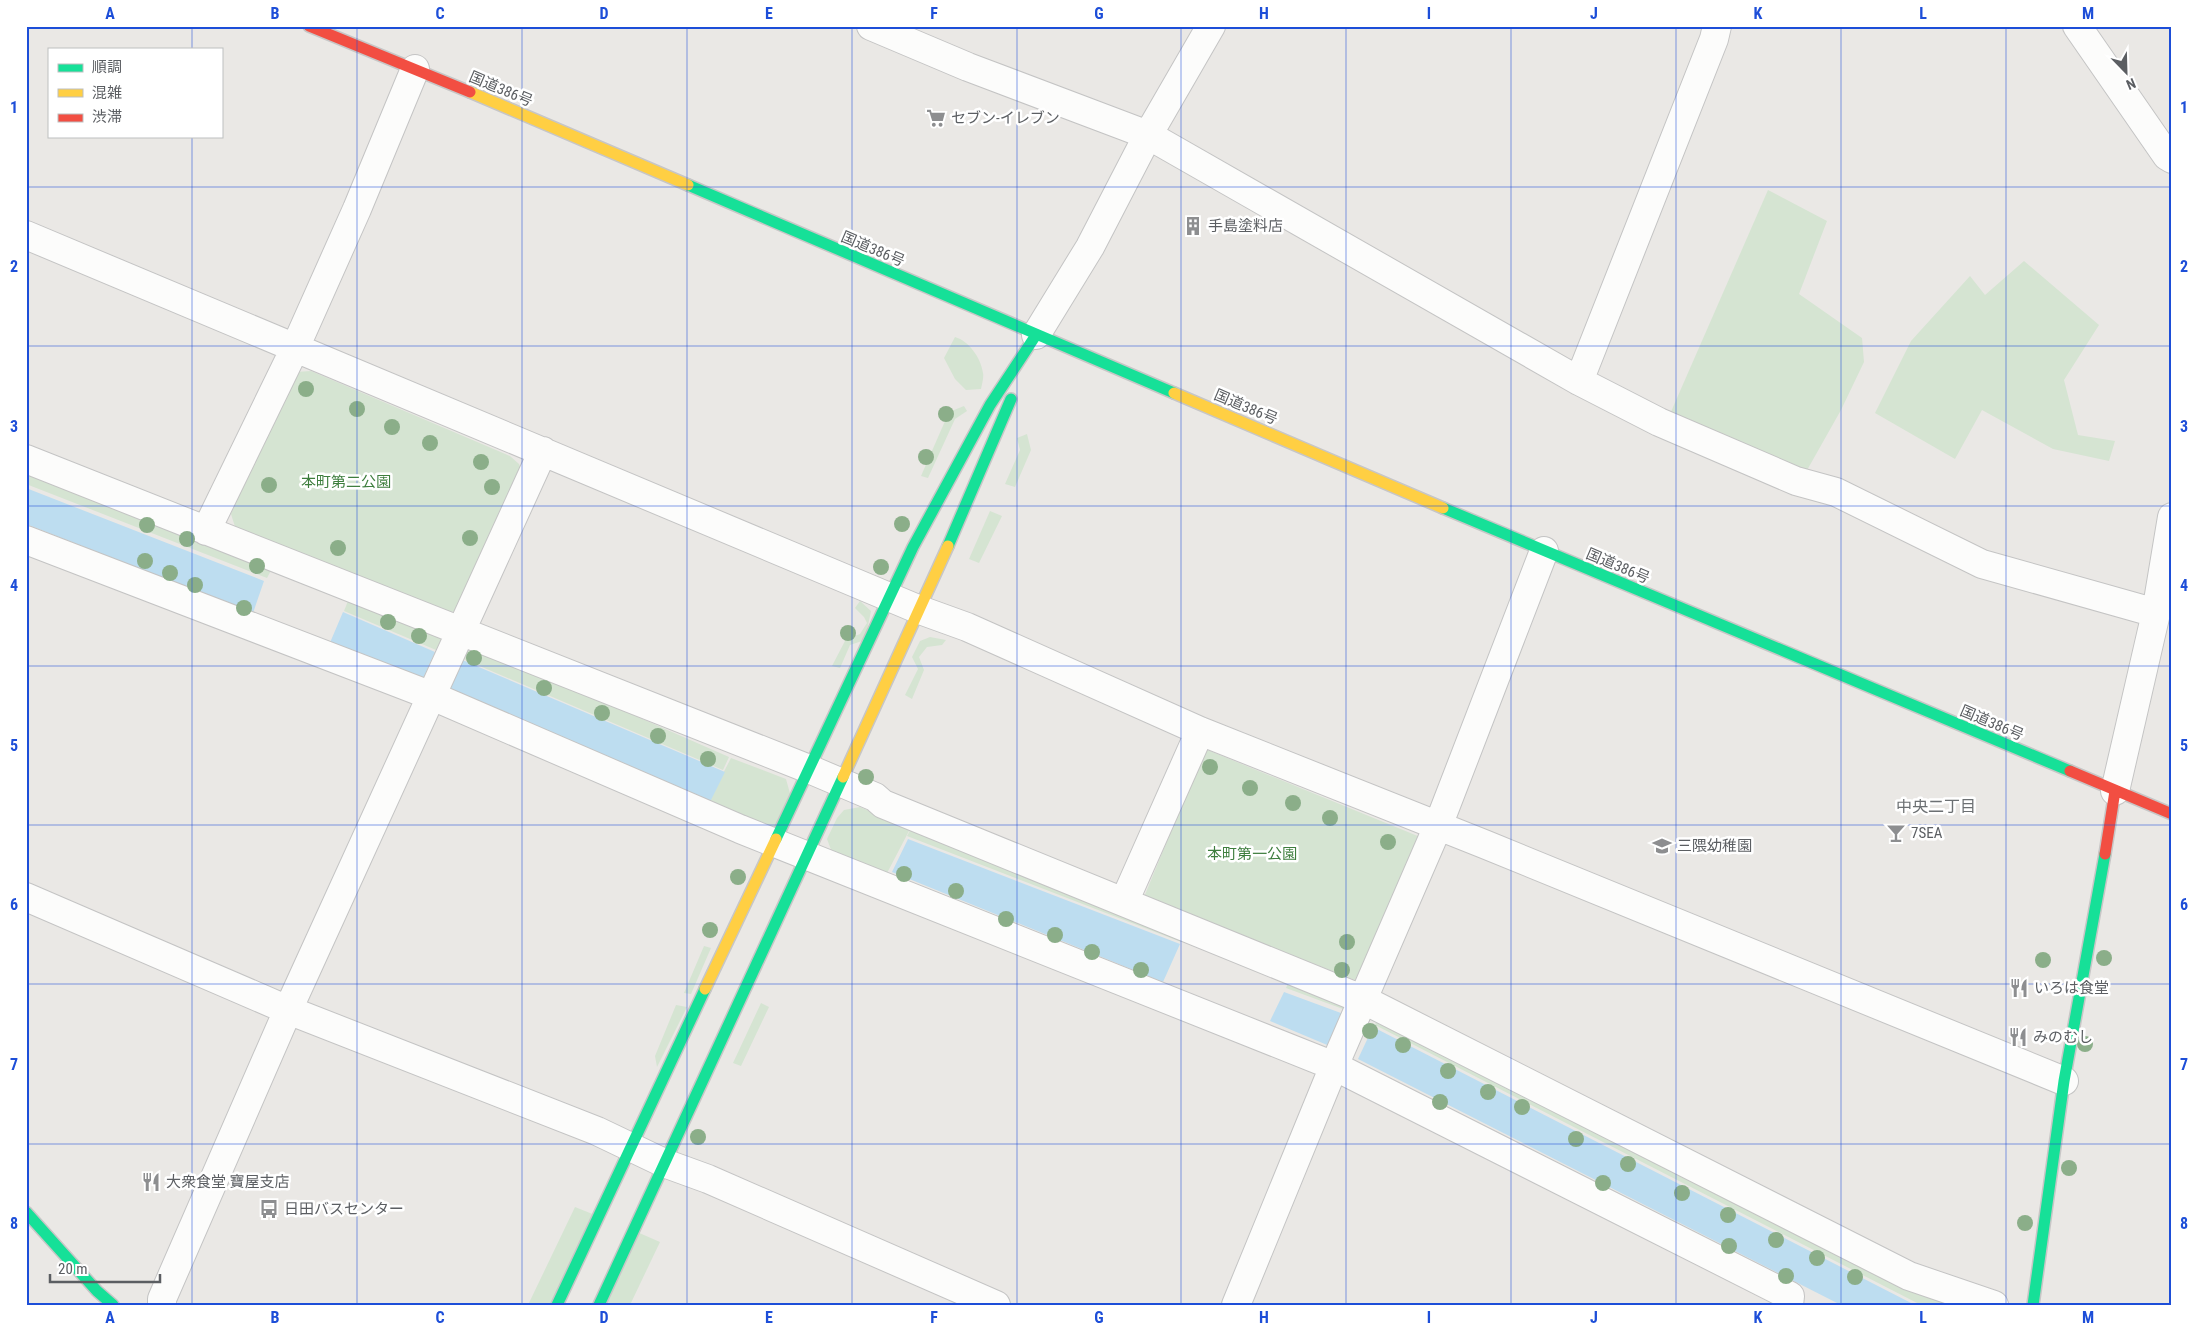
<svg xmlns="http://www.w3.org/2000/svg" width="2198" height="1331" font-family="'Roboto Condensed','Noto Sans JP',sans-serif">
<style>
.green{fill:#d5e4d2}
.water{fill:#bdddf0}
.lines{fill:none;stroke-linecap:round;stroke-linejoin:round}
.street-casing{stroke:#c4c4c4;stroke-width:30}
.fast-casing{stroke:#c7c6c6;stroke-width:14}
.slow-casing{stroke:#c7c6c6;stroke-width:14}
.jam-casing{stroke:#c7c6c6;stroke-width:14}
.street{stroke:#fcfcfb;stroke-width:28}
.fast{stroke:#16e098;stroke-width:11}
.slow{stroke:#ffcf43;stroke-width:11}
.jam{stroke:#f24e42;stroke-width:11}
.tree{fill:#8bae89}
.grid{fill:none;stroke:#1d4ed8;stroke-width:1;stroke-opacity:0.55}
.labels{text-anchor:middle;stroke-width:5;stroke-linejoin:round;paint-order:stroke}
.street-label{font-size:15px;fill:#5b5e62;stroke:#fff}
.poi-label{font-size:15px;fill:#5b5e62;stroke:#fff;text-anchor:start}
.park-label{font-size:15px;fill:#3e7e3e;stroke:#fff}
.neighbourhood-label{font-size:16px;fill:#6c7073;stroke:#fff}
.neatline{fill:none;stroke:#1d4ed8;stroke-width:2}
.grid-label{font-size:16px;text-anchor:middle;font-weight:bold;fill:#1d4ed8}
</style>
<rect width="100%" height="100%" fill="#eae8e5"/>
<path class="green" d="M1768 190 1827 221 1799 294 1862 338 1864 362 1841 410 1806 472 1670 414Z
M2024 261 2099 325 2064 380 2078 435 2115 441 2109 461 2053 449 1982 410 1955 459 1875 413 1911 341 1970 276 1985 295Z
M955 337C969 341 981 358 983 373 984 377 982 384 981 389L966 390 955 379 944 358Z
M311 371 510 456 519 464 521 469 462 608 447 614 237 533 231 514 291 376 296 372Z
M964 406 967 411 955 419 928 478 921 476 949 412Z
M1027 434 1031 450 1015 487 1005 484 1020 450 1017 438Z
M26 469 274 565 267 578 26 484Z
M990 511 1002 516 979 563 969 559Z
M350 596 445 633 436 650 344 611Z
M860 601 871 611 865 640 850 645 840 668 832 666 846 639 860 634 867 623 864 617 855 608Z
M930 637 946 640 942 645 927 647 919 657 924 670 912 699 905 695 918 669 912 657 920 641Z
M469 643 729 757 723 770 461 658Z
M1205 749 1425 839 1355 980 1144 897Z
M731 758 786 779 791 797 776 829 704 810Z
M860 807 910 829 885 877 836 863 827 839 837 818 844 810Z
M913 825 1185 933 1181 942 907 836Z
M704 946 711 948 691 994 684 993Z
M1291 977 1355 1003 1351 1012 1286 988Z
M761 1003 769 1007 741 1066 733 1063Z
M676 1005 687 1007 657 1067 655 1056Z
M1380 1012 1957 1305H1921L1375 1025Z
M575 1207 595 1215 552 1305H528Z
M637 1232 660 1242 630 1305H603Z"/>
<path class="water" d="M26 488 264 581 253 613 26 524Z
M343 612 435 652 421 683 329 645Z
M460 659 725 772 710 802 445 694Z
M908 839 1180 944 1163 982 892 872Z
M1284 992 1349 1016 1332 1047 1270 1021Z
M1373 1027 1915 1305H1841L1358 1059Z"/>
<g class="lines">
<g class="street-casing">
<path id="street" d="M871 26 968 67 1148 135 1579 381 1659 422 1796 481 1836 492 1982 564 2156 613
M2077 26 2167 156 2172 159
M26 235 920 610 967 627 1200 731 1484 844 2064 1081
M1036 335 1090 247 1148 135 1211 26
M1579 381 1714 39 1717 26
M26 459 809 769 875 797 883 804 1364 1000 1909 1276 1994 1305
M206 531 295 348 357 209 415 69
M26 540 432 696 740 829 1334 1066 1790 1296 1789 1305
M2115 791 2156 613 2172 517
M26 897 288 1010 597 1131 664 1163 708 1179 996 1305
M1124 902 1200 731
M162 1305V1299L288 1010 543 451
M1236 1305 1334 1066 1438 826 1544 551"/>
</g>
<g class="fast-casing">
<path id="fast" d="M688 185 1174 393
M1443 508 2070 771
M948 546 1011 399
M776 839 913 547 990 405 1036 335
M26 1212 97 1291 113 1305
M557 1305 705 989
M599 1305 843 777
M2033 1305 2064 1081 2105 854"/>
</g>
<g class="slow-casing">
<path id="slow" d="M470 92 688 185
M1174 393 1443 508
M843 777 948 546
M705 989 776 839"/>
</g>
<g class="jam-casing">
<path id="jam" d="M309 26 470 92
M2070 771 2172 814
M2105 854 2115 791"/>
</g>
<use href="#street" class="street"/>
<use href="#fast" class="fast"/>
<use href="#slow" class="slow"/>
<use href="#jam" class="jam"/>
</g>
<g class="tree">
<circle cx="306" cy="389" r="8"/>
<circle cx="357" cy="409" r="8"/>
<circle cx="946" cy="414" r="8"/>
<circle cx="392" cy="427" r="8"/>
<circle cx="430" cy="443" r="8"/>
<circle cx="926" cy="457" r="8"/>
<circle cx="481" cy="462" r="8"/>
<circle cx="269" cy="485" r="8"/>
<circle cx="492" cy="487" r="8"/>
<circle cx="902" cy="524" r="8"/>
<circle cx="147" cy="525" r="8"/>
<circle cx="470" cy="538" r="8"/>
<circle cx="187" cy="539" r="8"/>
<circle cx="338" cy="548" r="8"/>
<circle cx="145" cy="561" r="8"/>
<circle cx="257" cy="566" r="8"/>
<circle cx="881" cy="567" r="8"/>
<circle cx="170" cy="573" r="8"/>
<circle cx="195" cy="585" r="8"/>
<circle cx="244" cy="608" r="8"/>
<circle cx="388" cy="622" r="8"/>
<circle cx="848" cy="633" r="8"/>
<circle cx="419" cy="636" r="8"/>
<circle cx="474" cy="658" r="8"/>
<circle cx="544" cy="688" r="8"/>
<circle cx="602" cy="713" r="8"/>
<circle cx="658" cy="736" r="8"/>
<circle cx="708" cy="759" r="8"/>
<circle cx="1210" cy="767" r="8"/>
<circle cx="866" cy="777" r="8"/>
<circle cx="1250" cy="788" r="8"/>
<circle cx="1293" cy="803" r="8"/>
<circle cx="1330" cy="818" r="8"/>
<circle cx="1388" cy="842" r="8"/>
<circle cx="904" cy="874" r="8"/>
<circle cx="738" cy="877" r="8"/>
<circle cx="956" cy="891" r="8"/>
<circle cx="1006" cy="919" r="8"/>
<circle cx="710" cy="930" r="8"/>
<circle cx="1055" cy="935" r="8"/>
<circle cx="1347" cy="942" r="8"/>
<circle cx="1092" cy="952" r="8"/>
<circle cx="2104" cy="958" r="8"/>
<circle cx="2043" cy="960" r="8"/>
<circle cx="1141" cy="970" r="8"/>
<circle cx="1342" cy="970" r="8"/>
<circle cx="1370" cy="1031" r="8"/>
<circle cx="2085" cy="1044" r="8"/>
<circle cx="1403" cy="1045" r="8"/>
<circle cx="1448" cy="1071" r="8"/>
<circle cx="1488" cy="1092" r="8"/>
<circle cx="1440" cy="1102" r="8"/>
<circle cx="1522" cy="1107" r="8"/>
<circle cx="698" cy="1137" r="8"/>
<circle cx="1576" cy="1139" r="8"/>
<circle cx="1628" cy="1164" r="8"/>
<circle cx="2069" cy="1168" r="8"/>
<circle cx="1603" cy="1183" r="8"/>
<circle cx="1682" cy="1193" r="8"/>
<circle cx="1728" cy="1215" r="8"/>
<circle cx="2025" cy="1223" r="8"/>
<circle cx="1776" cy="1240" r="8"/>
<circle cx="1729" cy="1246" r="8"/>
<circle cx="1817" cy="1258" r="8"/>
<circle cx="1786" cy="1276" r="8"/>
<circle cx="1855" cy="1277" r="8"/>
</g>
<path class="grid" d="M192 26V49M357 26V1305M522 26V1305M687 26V1305M852 26V1305M1017 26V1305M1181 26V1305M1346 26V1305M1511 26V1305M1676 26V1305M1841 26V1305M2006 26V1305M192 136V1305M26 187H2172M26 346H2172M26 506H2172M26 666H2172M26 825H2172M26 984H2172M26 1144H2172"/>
<defs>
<g id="supermarket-bare" transform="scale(1.5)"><path d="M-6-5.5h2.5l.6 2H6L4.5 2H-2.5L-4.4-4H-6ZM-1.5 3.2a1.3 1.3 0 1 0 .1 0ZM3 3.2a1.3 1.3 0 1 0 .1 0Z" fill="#8d8e90" stroke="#fff" stroke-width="2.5" paint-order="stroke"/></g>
<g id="building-bare" transform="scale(1.5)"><path d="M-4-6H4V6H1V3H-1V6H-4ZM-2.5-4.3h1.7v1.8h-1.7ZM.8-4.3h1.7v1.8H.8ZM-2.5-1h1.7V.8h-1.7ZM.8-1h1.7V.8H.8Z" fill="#8d8e90" stroke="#fff" stroke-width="2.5" paint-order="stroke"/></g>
<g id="bar-bare" transform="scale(1.5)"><path d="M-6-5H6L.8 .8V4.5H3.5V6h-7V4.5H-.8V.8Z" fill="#8d8e90" stroke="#fff" stroke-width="2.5" paint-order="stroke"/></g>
<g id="school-bare" transform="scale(1.5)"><path d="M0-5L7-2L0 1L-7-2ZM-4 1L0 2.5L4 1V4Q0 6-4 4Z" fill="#8d8e90" stroke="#fff" stroke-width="2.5" paint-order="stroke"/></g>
<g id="restaurant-bare" transform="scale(1.5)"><path d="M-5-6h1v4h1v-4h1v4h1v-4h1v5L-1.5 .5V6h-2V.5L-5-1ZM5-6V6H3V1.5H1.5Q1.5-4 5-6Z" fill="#8d8e90" stroke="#fff" stroke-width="2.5" paint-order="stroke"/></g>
<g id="bus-bare" transform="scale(1.5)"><path d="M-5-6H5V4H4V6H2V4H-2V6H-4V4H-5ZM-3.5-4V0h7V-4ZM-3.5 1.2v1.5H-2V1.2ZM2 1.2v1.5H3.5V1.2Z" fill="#8d8e90" stroke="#fff" stroke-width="2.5" paint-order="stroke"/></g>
</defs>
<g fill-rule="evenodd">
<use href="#supermarket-bare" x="936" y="118"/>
<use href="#building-bare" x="1193" y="226"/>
<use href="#bar-bare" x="1896" y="833"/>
<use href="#school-bare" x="1662" y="846"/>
<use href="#restaurant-bare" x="2019" y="988"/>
<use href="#restaurant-bare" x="2018" y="1037"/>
<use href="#restaurant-bare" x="151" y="1182"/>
<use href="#bus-bare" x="269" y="1209"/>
</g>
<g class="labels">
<g class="street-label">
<text transform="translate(501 89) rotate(23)" y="5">国道386号</text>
<text transform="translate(873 249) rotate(23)" y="5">国道386号</text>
<text transform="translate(1246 407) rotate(23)" y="5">国道386号</text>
<text transform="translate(1618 566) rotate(23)" y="5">国道386号</text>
<text transform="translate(1992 723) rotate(23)" y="5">国道386号</text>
</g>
<g class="poi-label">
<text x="951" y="123">セブン-イレブン</text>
<text x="1208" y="231">手島塗料店</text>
<text x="1911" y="838">7SEA</text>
<text x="1677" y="851">三隈幼稚園</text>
<text x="2034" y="993">いろは食堂</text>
<text x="2033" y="1042">みのむし</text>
<text x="166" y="1187">大衆食堂 寶屋支店</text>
<text x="284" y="1214">日田バスセンター</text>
</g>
<g class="park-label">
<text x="346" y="487">本町第二公園</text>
<text x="1252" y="859">本町第一公園</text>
</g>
<g class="neighbourhood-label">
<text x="1936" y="812">中央二丁目</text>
</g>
</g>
<rect width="2198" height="1331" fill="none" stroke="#ffffff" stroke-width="55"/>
<rect x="48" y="48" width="175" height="90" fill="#ffffff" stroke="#bdbfc0"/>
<rect x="58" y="64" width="25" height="8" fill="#16e098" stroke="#bdbfc0"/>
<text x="92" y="72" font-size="15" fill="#5b5e62">順調</text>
<rect x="58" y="89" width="25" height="8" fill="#ffcf43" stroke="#bdbfc0"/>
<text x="92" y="98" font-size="15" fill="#5b5e62">混雑</text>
<rect x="58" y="114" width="25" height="8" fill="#f24e42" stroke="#bdbfc0"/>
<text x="92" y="122" font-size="15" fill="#5b5e62">渋滞</text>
<g transform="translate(2126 72) rotate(157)" stroke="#ffffff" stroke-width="4" paint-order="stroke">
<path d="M0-4L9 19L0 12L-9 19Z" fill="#5b5e62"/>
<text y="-8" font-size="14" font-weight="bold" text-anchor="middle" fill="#5b5e62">N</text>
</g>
<path d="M50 1274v8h110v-8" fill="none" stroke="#5b5e62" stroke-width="2.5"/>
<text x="58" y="1274" font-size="15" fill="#5b5e62" stroke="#ffffff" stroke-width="4" paint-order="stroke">20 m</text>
<rect x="28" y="28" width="2142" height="1276" class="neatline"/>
<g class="grid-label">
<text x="110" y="19">A</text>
<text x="275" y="19">B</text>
<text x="440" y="19">C</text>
<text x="604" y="19">D</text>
<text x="769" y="19">E</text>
<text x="934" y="19">F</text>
<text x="1099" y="19">G</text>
<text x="1264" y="19">H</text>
<text x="1429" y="19">I</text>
<text x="1594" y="19">J</text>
<text x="1758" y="19">K</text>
<text x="1923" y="19">L</text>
<text x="2088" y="19">M</text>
<text x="14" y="113">1</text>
<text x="2184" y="113">1</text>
<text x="14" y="272">2</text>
<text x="2184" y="272">2</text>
<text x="14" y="432">3</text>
<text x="2184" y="432">3</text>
<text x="14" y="591">4</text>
<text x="2184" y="591">4</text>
<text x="14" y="751">5</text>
<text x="2184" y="751">5</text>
<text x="14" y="910">6</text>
<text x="2184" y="910">6</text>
<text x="14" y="1070">7</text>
<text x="2184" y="1070">7</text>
<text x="14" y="1229">8</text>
<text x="2184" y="1229">8</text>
<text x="110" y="1323">A</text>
<text x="275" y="1323">B</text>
<text x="440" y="1323">C</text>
<text x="604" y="1323">D</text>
<text x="769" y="1323">E</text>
<text x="934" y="1323">F</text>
<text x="1099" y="1323">G</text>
<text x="1264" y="1323">H</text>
<text x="1429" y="1323">I</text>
<text x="1594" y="1323">J</text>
<text x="1758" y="1323">K</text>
<text x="1923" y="1323">L</text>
<text x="2088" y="1323">M</text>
</g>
</svg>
